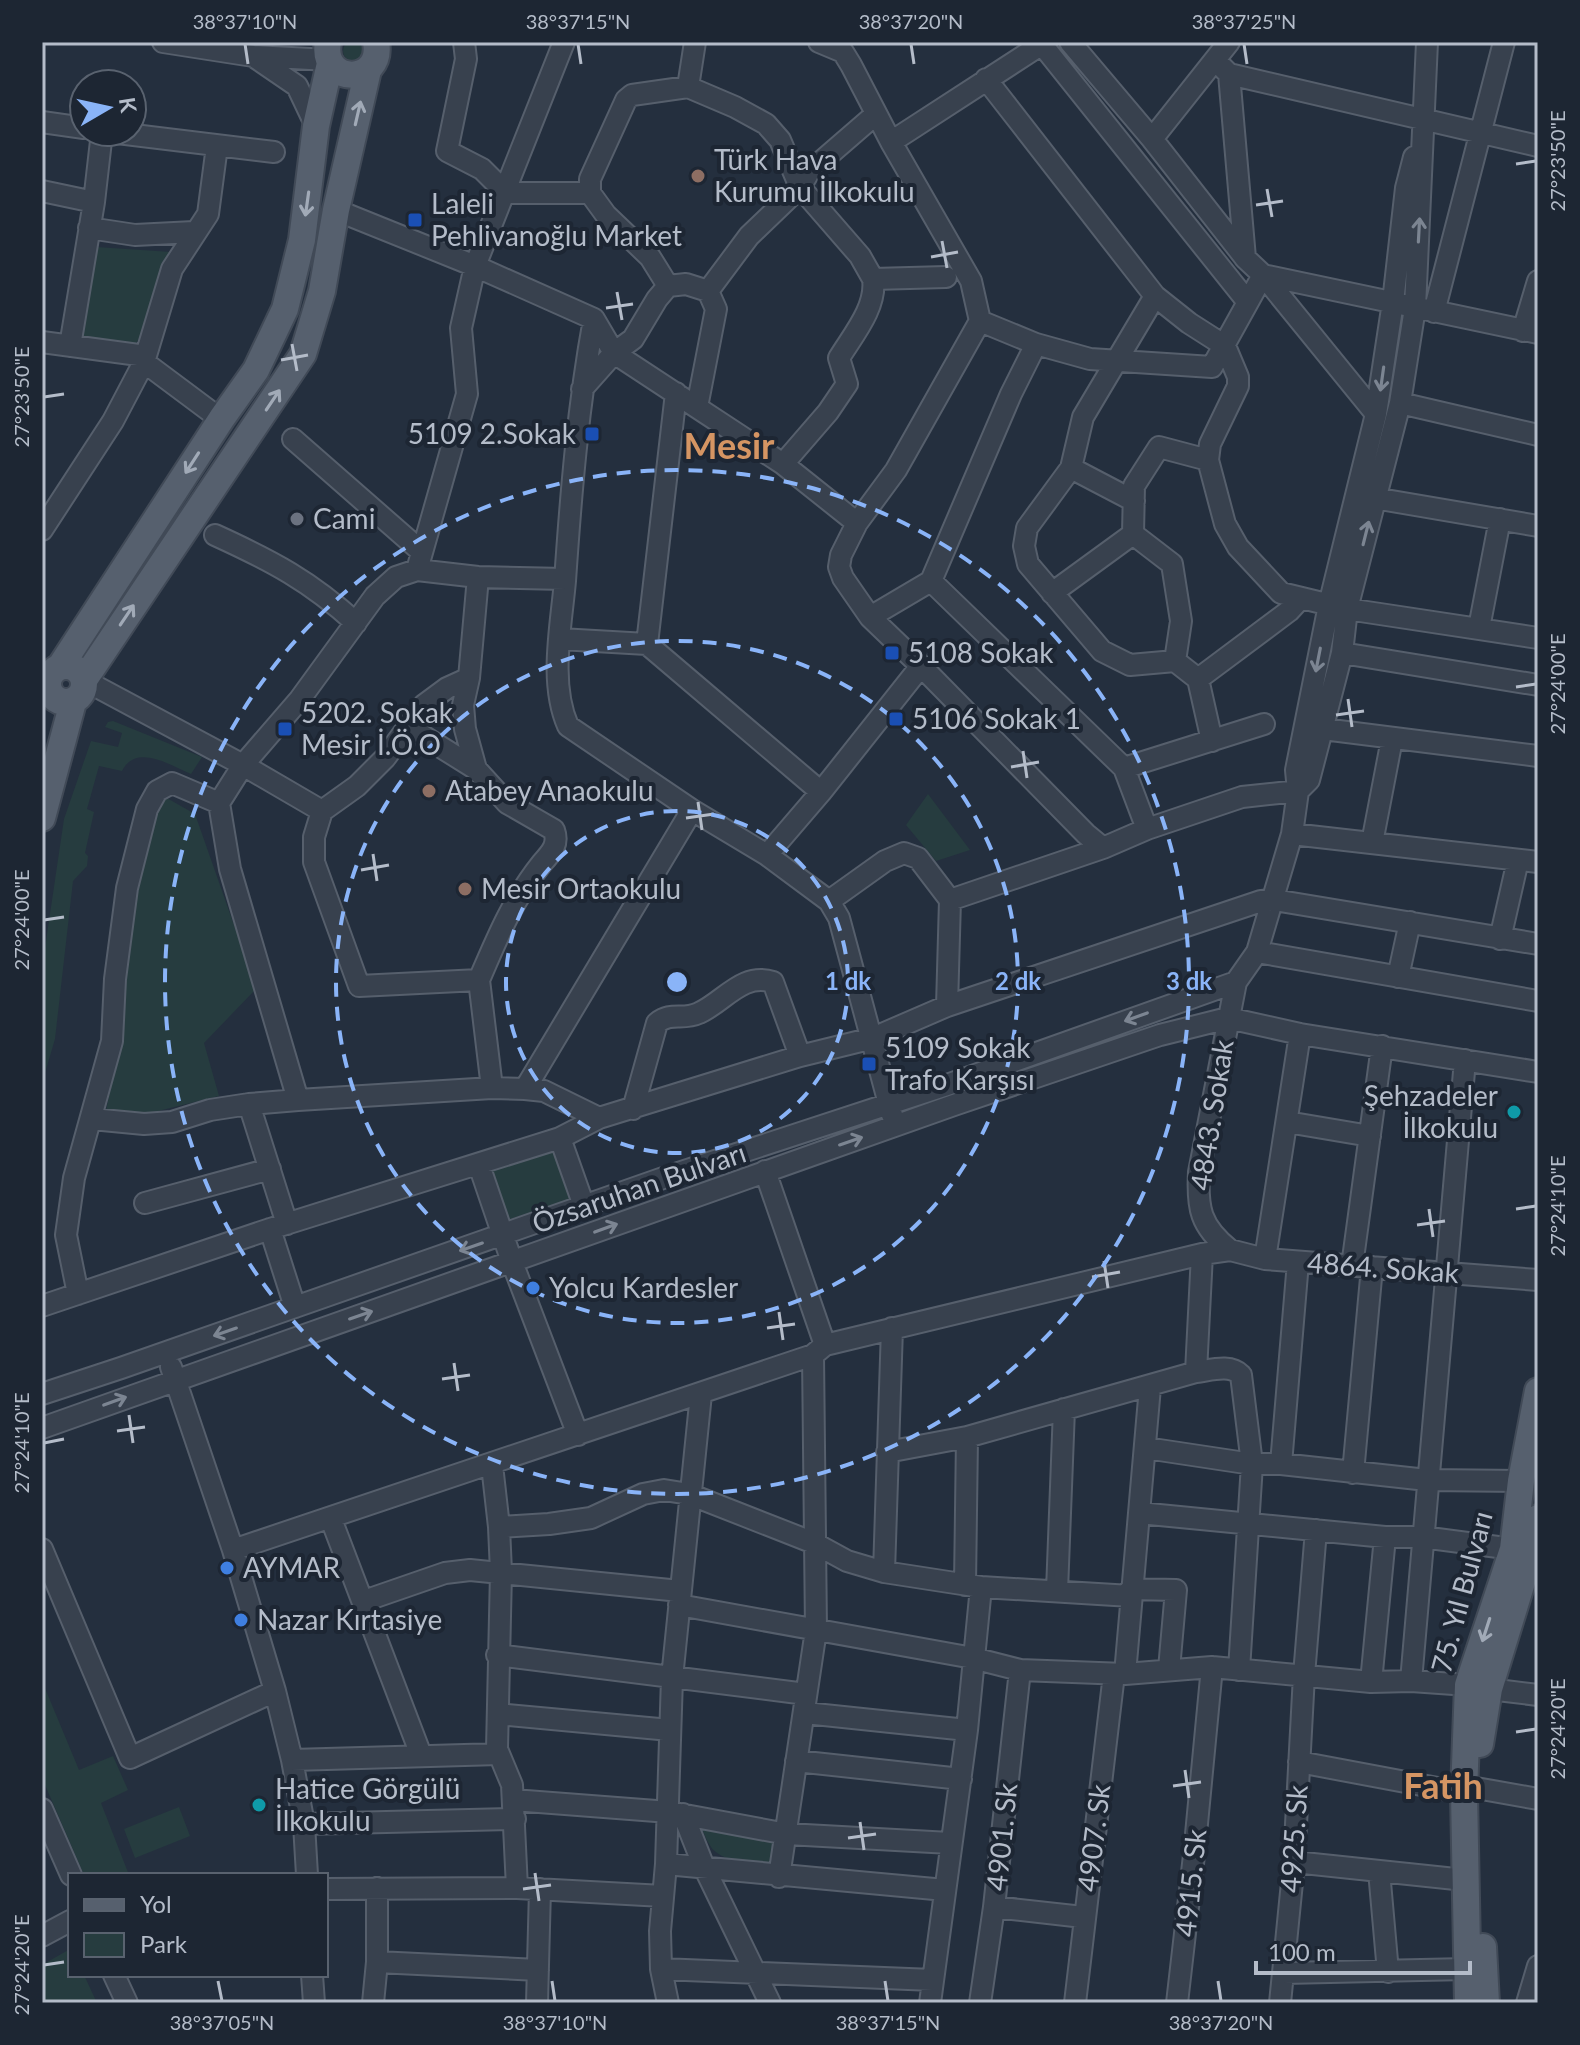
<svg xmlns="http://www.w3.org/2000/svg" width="1580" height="2045" font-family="Lato,sans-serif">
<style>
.green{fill:#263c3f}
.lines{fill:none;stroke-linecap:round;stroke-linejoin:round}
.minor-casing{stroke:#565f6c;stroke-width:24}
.major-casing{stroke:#414a57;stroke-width:30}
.minor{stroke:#38414e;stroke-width:20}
.major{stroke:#56606e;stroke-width:26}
.oneway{stroke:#a1aab7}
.oneway2{stroke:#7c8592}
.ticks{fill:none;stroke:#b4bcc9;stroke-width:3}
.ring{fill:none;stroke:#8ab4f8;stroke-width:4;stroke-dasharray:14 10}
.education-dot{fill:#8d6e63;stroke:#1d2633;stroke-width:3}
.transit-dot{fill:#1a4fb4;stroke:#1d2633;stroke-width:3}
.worship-dot{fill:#6b7280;stroke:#1d2633;stroke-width:3}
.culture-dot{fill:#0f9aa8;stroke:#1d2633;stroke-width:3}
.shop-dot{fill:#3f7fe0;stroke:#1d2633;stroke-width:3}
.labels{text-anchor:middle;stroke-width:8;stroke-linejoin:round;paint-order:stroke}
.poi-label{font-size:28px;fill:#b4bcc9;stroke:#1d2633;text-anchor:start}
.street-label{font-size:28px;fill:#b4bcc9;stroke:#1d2633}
.district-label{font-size:36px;font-weight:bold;fill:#d59563;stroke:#1d2633}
.centre{fill:#8ab4f8;stroke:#1d2633;stroke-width:4}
.ring-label{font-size:24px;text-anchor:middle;font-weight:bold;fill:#8ab4f8;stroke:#1d2633;stroke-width:8;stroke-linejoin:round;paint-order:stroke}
.neatline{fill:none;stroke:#b4bcc9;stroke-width:3}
.ticks-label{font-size:20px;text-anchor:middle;fill:#b4bcc9}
</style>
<rect width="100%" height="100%" fill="#242f3e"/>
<path class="green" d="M343 51a10 10 0 1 1 20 0a10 10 0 1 1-20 0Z
M96 247 171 252 144 332 136 343 81 341Z
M113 721 202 757 191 774C170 765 136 743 122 771L99 766 87 809 94 812 85 853 88 856 87 866 73 881 55 1039 42 1083V968L64 819 91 741 118 747 122 733 105 727 108 722Z
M928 794 970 850 936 861 906 825Z
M165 797 195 814 255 985 254 991 204 1043 219 1096 146 1114 106 1111 119 1047 131 922 157 808Z
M554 1145 577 1197 504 1221 486 1167Z
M42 1681 79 1770 113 1756 128 1790 101 1803 129 1875H84L42 1778Z
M179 1807 190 1836 135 1858 124 1829Z
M700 1823 778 1837 776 1864C757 1862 723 1864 711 1847 706 1840 703 1831 700 1823Z
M70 1949V1975H84L97 2003H42V1965Z"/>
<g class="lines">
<g class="minor-casing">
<path id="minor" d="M163 42 253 56 329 60
M464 42 466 59 447 151 482 169 506 193H590V179L626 100 632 95 688 87 735 107 766 124 780 140 800 187 860 256 873 279 946 277
M819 42 843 52 851 65 891 142 971 281 980 321 896 470 857 523 841 555 839 567 843 578 870 617 921 666 1086 834 1103 848 1147 829 1242 797 1298 791 1309 780 1342 653 1347 609 1400 403 1415 308 1427 42
M1040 42 1247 301
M1070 42 1152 139 1246 259 1263 275 1376 414
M256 58 297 86 316 126
M1215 60 1229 74 1538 146
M1229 74 1245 258
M986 79 1155 296 1189 323 1225 346 1238 377V386L1210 444 1208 460 1225 524 1238 547 1281 593 1347 609 1538 638
M688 87 695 42
M42 122 84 128
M109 132 274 152
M1152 139 1229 42
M891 142 1042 44
M42 191 94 202
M590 193 606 215 650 257 668 286 686 284 708 291 716 309 697 407
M336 210 475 266 594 319 614 353 783 464 857 523
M89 228 135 235 194 232
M708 291 749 236 800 187 809 172 876 114
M1155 296 1083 417 1071 468 1027 528 1024 546 1028 564 1102 651 1130 665 1175 661 1198 679
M1434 312 1504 42
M594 319C578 406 571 493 565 581 561 627 549 683 568 726L692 810 767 855 829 901 839 918 892 1115
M980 321 1036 344 1090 359 1212 367 1263 275 1538 333
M1523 331 1538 281
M42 342 146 356
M70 346 94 202 102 132
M144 362 215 415 222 418
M582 389 614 353 633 339 657 299 668 286
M1400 403 1538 435
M293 439 422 552
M783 464 828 412 847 384 839 358C853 335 877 307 873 279
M1071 468 1134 501
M1374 498 1538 526
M42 530 113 421 144 362 172 269 208 214 217 146
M215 535C272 561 310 581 356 623
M417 570 467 394 461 328 475 266 564 42
M565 579 478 577 417 570 396 577 375 596 300 699 243 765 219 803 230 869 298 1100 492 1088 525 1089 544 1091 599 1118 800 1056 873 1038 947 1006 1261 901 1274 900 1538 944
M931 581 1124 768 1147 829
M1052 593 1133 534
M870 617 931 581 1011 394 1036 344
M1479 628 1500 519
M560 639 647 644 821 792
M647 644 676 393
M1342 653 1538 685
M1175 661 1181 621 1172 564 1133 534 1134 486 1159 447 1208 460
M42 677 48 679
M469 678 447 688 424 705 385 758 357 786 322 811 314 837V862L359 986 479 980C497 938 513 899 542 863 552 852 559 844 554 830L507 803 476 769 465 729 463 705 469 678 478 577
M84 680 243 765 322 811
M407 726 476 769
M1323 729 1538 756
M1212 741 1198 679 1289 611 1301 598
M1124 768 1264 724
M1292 834 1538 862
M1372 843 1392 739
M767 855 821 792 921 666
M950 900 1103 848
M829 901 885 861 904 853 918 858 950 900 947 1006
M1500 939 1518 860
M1257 952 1538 1001
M1398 977 1410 922
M479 980 492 1088
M525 1089 692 810
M249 1104 287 1224
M633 1109 657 1023C672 1011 682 1021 699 1013 724 1002 742 972 773 982L800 1056
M92 1119 144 1124 172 1122 210 1110 249 1104 298 1100
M1287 1122 1370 1136
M560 1138 584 1206
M479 1165 512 1262 578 1435
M765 1171 825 1345
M145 1203 270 1169
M270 1229 295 1307
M1230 1250C1200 1226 1197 1208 1199 1172L1236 982 1257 952 1292 834 1298 791 1296 770 1329 605 1376 414 1393 302 1406 188 1414 157
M1265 1259 1300 1034
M1352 1266 1382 1046
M78 1294 66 1235 74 1178 112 1041 115 979 127 888 147 809 157 791 172 783 219 803
M42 1306 270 1229 560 1138 599 1118
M171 1367 233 1550 275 1691 292 1760 304 1824 307 1875
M1196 1372 1202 1254
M42 1394 121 1368 666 1177 944 1086 1236 982
M42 1428 954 1105 1160 1035 1228 1018 1300 1034 1538 1072
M1146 1448 1252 1464H1281L1427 1480 1521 1481
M887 1452 967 1437 1196 1372C1212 1370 1230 1364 1241 1375L1252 1464 1239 1670
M1281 1464 1298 1262
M492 1465 499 1527 501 1572 497 1749 512 1785 517 1888
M1353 1473 1372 1267
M1139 1513 1385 1537H1422L1513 1549
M331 1519 421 1755
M499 1527 549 1524 591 1518 643 1494 664 1490 689 1494 814 1543 847 1561 884 1572 981 1587 1131 1596
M42 1549 130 1758 275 1691
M233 1550 813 1355 825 1345 1202 1254 1230 1250 1265 1259 1538 1280
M884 1572 892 1328
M965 1585 967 1437
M1131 1589 1176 1590 1169 1669
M1057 1591 1064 1409
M364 1601 445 1573 470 1570 680 1591
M679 1605 973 1658 1020 1670 1125 1674 1212 1667 1371 1682 1411 1681 1468 1685
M497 1655 806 1694
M1125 1674 1150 1387
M1411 1681 1465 1060
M1371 1682 1385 1537
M1489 1689 1538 1695
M805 1713 967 1730
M498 1714 670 1730
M292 1760 499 1754
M796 1761 961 1779
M1299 1762 1464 1793
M1476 1788 1538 1799
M513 1800 669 1812 787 1834 950 1843
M42 1809 71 1875
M683 1814 704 1867 770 2003
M304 1824 515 1819
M1294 1862 1465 1880
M666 1864 945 1890
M1379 1871 1388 1972
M779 1877 816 1630 813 1355
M326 1889 517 1888 663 1896
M994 1907 1083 1917
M42 1936 70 1921
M377 1962 538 1970
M661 1969 933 1980
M1284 1973 1467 1969
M114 1975 127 2003
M312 1975 314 2003
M373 2003 377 1962V1888
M537 2003 540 1889
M668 2003 661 1969 660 1931 666 1864 672 1678 701 1394
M930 2003 967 1730 981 1587
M980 2003 994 1907 1020 1670
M1075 2003 1114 1674
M1177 2003 1194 1855 1212 1667
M1280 2003 1294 1862 1304 1675 1316 1530
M1527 2003 1538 1966"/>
</g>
<g class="major-casing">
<path id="major" d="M328 42C320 86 384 85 376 42
M48 684a18 18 0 1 1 36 0a18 18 0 1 1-36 0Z
M60 667 222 418 256 370 285 309 302 240 316 126 330 63
M84 680 303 354 322 291 336 210 368 70
M42 818 73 702
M1480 1744 1489 1689 1531 1553 1538 1518
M1483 1947 1486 2003
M1468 2003 1464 1793 1468 1685 1513 1549 1521 1481 1538 1391"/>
</g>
<use href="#minor" class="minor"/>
<use href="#major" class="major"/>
</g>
<defs><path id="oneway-shaft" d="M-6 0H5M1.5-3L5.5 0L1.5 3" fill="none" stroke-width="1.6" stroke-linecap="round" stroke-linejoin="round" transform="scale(2)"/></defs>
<g class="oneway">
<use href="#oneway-shaft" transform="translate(358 113) rotate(-77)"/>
<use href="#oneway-shaft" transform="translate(307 204) rotate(98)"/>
<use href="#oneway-shaft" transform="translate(273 400) rotate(-56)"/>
<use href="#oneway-shaft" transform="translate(192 463) rotate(123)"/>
<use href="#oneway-shaft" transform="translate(127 615) rotate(-56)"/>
<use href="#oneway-shaft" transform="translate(1486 1630) rotate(108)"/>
</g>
<g class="oneway2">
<use href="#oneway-shaft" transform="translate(1419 230) rotate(-87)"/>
<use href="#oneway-shaft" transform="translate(1382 379) rotate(98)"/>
<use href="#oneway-shaft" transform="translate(1366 533) rotate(-76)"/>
<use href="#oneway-shaft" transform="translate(1318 660) rotate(101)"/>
<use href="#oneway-shaft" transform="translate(1136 1017) rotate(160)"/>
<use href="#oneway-shaft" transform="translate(851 1141) rotate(-19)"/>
<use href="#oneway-shaft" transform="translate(606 1228) rotate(-20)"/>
<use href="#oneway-shaft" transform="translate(471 1247) rotate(161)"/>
<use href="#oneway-shaft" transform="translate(361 1315) rotate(-19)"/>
<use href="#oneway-shaft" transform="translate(225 1332) rotate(161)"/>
<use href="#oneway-shaft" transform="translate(115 1401) rotate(-20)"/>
</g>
<path class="ticks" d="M245 44 248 64M578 44 581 64M911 44 914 64M1244 44 1247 64M1516 164 1536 161M1267 189 1272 217M1256 205 1283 201M942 241 947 268M931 257 958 252M617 292 622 320M606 308 633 304M292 344 297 371M281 360 308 355M44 397 64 394M1516 687 1536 684M1348 699 1352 727M1336 715 1364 711M1023 751 1027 778M1011 767 1039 762M698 802 702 830M686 818 714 814M373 854 377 881M361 870 389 865M44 920 64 917M1429 1209 1433 1237M1516 1209 1536 1206M1417 1225 1445 1221M1104 1261 1108 1288M1092 1277 1120 1272M779 1312 783 1340M767 1328 795 1324M454 1363 458 1391M442 1379 470 1375M129 1415 133 1443M117 1431 145 1427M44 1443 64 1439M1516 1732 1536 1729M1185 1770 1189 1798M1173 1786 1201 1782M860 1822 864 1850M848 1838 876 1834M535 1873 539 1901M523 1889 551 1885M44 1965 64 1962M218 1981 222 2001M552 1981 555 2001M885 1981 888 2001M1218 1981 1221 2001"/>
<g class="ring">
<circle cx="677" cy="982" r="171"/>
<circle cx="677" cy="982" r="341"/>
<circle cx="677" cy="982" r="512"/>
</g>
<g class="education-dot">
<circle cx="698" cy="176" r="8"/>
<circle cx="429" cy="791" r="8"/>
<circle cx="465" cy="889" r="8"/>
</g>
<g class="transit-dot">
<rect x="407" y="212" width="16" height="16" rx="4"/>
<rect x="584" y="426" width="16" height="16" rx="4"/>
<rect x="884" y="645" width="16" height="16" rx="4"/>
<rect x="888" y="711" width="16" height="16" rx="4"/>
<rect x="277" y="721" width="16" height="16" rx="4"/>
<rect x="861" y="1056" width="16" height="16" rx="4"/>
</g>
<circle class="worship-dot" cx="297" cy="519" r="8"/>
<g class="culture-dot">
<circle cx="1514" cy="1112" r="8"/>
<circle cx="259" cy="1805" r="8"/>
</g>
<g class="shop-dot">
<circle cx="533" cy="1288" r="8"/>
<circle cx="227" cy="1568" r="8"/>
<circle cx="241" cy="1620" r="8"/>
</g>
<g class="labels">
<g class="poi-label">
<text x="714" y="170">Türk Hava<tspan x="714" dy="32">Kurumu İlkokulu</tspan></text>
<text x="431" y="214">Laleli<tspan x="431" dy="32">Pehlivanoğlu Market</tspan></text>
<text x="576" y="444" text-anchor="end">5109 2.Sokak</text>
<text x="313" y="529">Cami</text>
<text x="908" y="663">5108 Sokak</text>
<text x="301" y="723">5202. Sokak<tspan x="301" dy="32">Mesir İ.Ö.O</tspan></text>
<text x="912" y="729">5106 Sokak 1</text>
<text x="445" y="801">Atabey Anaokulu</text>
<text x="481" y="899">Mesir Ortaokulu</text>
<text x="885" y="1058">5109 Sokak<tspan x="885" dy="32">Trafo Karşısı</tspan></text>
<text x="1498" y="1106" text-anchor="end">Şehzadeler<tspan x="1498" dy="32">İlkokulu</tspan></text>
<text x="549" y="1298">Yolcu Kardesler</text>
<text x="243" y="1578">AYMAR</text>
<text x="257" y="1630">Nazar Kırtasiye</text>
<text x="275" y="1799">Hatice Görgülü<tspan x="275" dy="32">İlkokulu</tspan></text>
</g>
<g class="street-label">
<text transform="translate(1212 1115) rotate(-81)" y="10">4843. Sokak</text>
<text transform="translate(639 1188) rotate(-19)" y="10">Özsaruhan Bulvarı</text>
<text transform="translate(1383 1268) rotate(4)" y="10">4864. Sokak</text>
<text transform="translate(1462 1592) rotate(-75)" y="10">75. Yıl Bulvarı</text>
<text transform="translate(1002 1837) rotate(-84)" y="10">4901. Sk</text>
<text transform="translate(1094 1838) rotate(-83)" y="10">4907. Sk</text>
<text transform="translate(1294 1839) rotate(-86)" y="10">4925. Sk</text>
<text transform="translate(1191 1883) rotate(-84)" y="10">4915. Sk</text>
</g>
<g class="district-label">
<text x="729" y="459">Mesir</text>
<text x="1443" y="1799">Fatih</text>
</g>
</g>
<circle cx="677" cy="982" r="12" class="centre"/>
<g class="ring-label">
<text x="848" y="990">1 dk</text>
<text x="1018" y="990">2 dk</text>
<text x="1189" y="990">3 dk</text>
</g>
<rect width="1580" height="2045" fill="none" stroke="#1d2633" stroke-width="88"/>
<rect x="68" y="1873" width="260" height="104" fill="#1d2633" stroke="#59626f" stroke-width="2"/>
<rect x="84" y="1899" width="40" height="12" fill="#56606e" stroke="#59626f" stroke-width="2"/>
<text x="140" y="1913" font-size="24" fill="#b4bcc9">Yol</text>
<rect x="84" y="1933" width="40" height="24" fill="#263c3f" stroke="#59626f" stroke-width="2"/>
<text x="140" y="1953" font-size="24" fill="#b4bcc9">Park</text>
<g transform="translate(108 108) rotate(81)"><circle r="38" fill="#1d2633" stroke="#59626f" stroke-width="2"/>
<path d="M0-6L14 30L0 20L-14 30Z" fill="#8ab4f8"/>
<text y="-12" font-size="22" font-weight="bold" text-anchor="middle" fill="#b4bcc9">K</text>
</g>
<path d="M1256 1961v12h214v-12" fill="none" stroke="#b4bcc9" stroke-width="4"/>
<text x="1268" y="1961" font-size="24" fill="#b4bcc9" stroke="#1d2633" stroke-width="6" paint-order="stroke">100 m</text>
<rect x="44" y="44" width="1492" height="1957" class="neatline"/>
<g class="ticks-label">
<text x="245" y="29">38°37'10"N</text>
<text x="578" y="29">38°37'15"N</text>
<text x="911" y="29">38°37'20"N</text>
<text x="1244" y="29">38°37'25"N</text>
<text transform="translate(1558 161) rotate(-90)" y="7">27°23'50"E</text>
<text transform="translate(22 397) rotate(-90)" y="7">27°23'50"E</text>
<text transform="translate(1558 684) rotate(-90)" y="7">27°24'00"E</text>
<text transform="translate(22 920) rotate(-90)" y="7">27°24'00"E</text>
<text transform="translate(1558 1206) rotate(-90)" y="7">27°24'10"E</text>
<text transform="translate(22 1443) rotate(-90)" y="7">27°24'10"E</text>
<text transform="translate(1558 1729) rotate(-90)" y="7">27°24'20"E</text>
<text transform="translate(22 1965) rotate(-90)" y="7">27°24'20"E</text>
<text x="222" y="2030">38°37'05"N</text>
<text x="555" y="2030">38°37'10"N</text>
<text x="888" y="2030">38°37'15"N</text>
<text x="1221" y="2030">38°37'20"N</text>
</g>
</svg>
